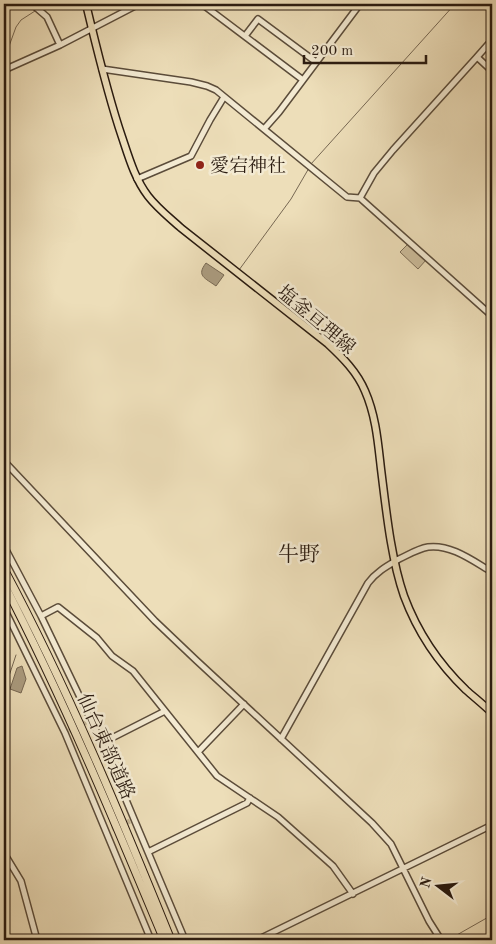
<svg xmlns="http://www.w3.org/2000/svg" width="496" height="944" font-family="'Old Standard TT','Noto Serif JP',serif">
<style>
.green{fill:#ccbd9c;stroke:#7b6c56}
.water{fill:#ab9c80;stroke:#776853}
.lines{fill:none;stroke-linecap:round;stroke-linejoin:round}
.stream{stroke:#776853;stroke-width:1}
.minor-tunnel{stroke:#c6b797;stroke-width:5;stroke-dasharray:5 2.5;stroke-linecap:butt}
.minor-casing{stroke:#5b4c3a;stroke-width:8}
.major-casing{stroke:#2a1b10;stroke-width:9}
.highway-casing{stroke:#2a1b10;stroke-width:9}
.minor{stroke:#f3ead2;stroke-width:5}
.major{stroke:#eddeb9;stroke-width:6}
.highway{stroke:#eddeb9;stroke-width:7}
.poi-dot{fill:#8f2418;stroke:#f3ead2;stroke-width:2}
.labels{text-anchor:middle;stroke-width:5;stroke-linejoin:round;paint-order:stroke}
.poi-label{font-size:19px;fill:#2a1b10;stroke:#f3ead2;text-anchor:start}
.street-label{font-size:19px;fill:#2a1b10;stroke:#f3ead2}
.quarter-label{font-size:21px;fill:#2a1b10;stroke:#f3ead2}
</style>
<rect width="100%" height="100%" fill="#eddeb9"/>
<filter id="stains"><feTurbulence type="fractalNoise" baseFrequency=".004" numOctaves="4"/><feColorMatrix values="0 0 0 0 .2 0 0 0 0 .09 0 0 0 0 .02 0 0 0 .5 -.17"/></filter>
<radialGradient id="worn" r=".72"><stop offset=".6" stop-color="#630" stop-opacity="0"/><stop offset="1" stop-color="#630" stop-opacity=".3"/></radialGradient>
<path class="green" d="M408 244 426 260 418 269 400 252Z"/>
<path class="water" d="M206 263 224 275 216 286C205 278 196 276 206 263Z
M22 666 26 679 21 693 10 689 17 668Z"/>
<g class="lines">
<path class="stream" d="M41 8 49 4
M4 60 16 27 21 20 35 11
M311 164 455 4
M239 270 291 199 309 168
M4 691 16 655
M19 871 22 878
M28 899 35 922
M448 940 492 915"/>
<path class="minor-tunnel" d="M69 731 86 722
M112 829 130 821"/>
<g class="minor-casing">
<path id="minor" d="M32 4 47 17 60 45
M202 4 303 80
M245 36 258 19 316 62
M477 57 492 40
M102 69 191 82 207 86 216 90 347 197 360 198 492 316
M4 70 60 45 139 4
M264 129 279 112 360 4
M137 179 191 156 210 120 224 97
M4 188H5
M360 198 374 173 393 150 477 57 492 71
M4 461 155 621 196 660 372 823 391 844 429 921 441 940
M4 546 41 616 102 743 185 940
M4 608 65 733 151 940
M41 616 58 607 97 638 112 656 133 671 217 776 278 817 333 866 353 894
M281 739 368 583C376 572 387 566 399 559 408 555 417 549 428 547 451 544 473 561 492 572
M102 743 165 711
M198 752 244 704
M148 852 247 803 250 798
M4 853 21 881 37 940
M257 940 492 825"/>
</g>
<g class="major-casing">
<path id="major" d="M86 4C97 49 107 93 122 137 129 158 135 179 148 196 158 209 170 218 181 228L328 344C343 358 357 372 365 391 376 416 378 443 381 469 386 509 391 559 404 596 417 631 439 664 466 690 475 698 484 705 492 713"/>
</g>
<g class="highway-casing">
<path id="highway" d="M4 569C68 689 120 814 171 940
M4 584C64 700 114 820 164 940"/>
</g>
<use href="#minor" class="minor"/>
<use href="#major" class="major"/>
<use href="#highway" class="highway"/>
</g>
<circle class="poi-dot" cx="200" cy="165" r="5"/>
<g class="labels">
<g class="poi-label">
<text x="210" y="172">愛宕神社</text>
</g>
<g class="street-label">
<text transform="translate(317 319) rotate(40)" y="7">塩釜亘理線</text>
<text transform="translate(107 746) rotate(66)" y="7">仙台東部道路</text>
</g>
<g class="quarter-label">
<text x="299" y="561">牛野</text>
</g>
</g>
<rect width="496" height="944" fill="none" stroke="#eddeb9" stroke-width="20"/>
<rect x="5" y="5" width="486" height="934" fill="none" stroke="#2a1b10" stroke-width="2.5"/>
<rect x="10" y="10" width="476" height="924" fill="none" stroke="#2a1b10"/>
<g transform="translate(438 886) rotate(286)" stroke="#f3ead2" stroke-width="4" paint-order="stroke">
<path d="M0-4L9 19L0 12L-9 19Z" fill="#2a1b10"/>
<text y="-8" font-size="14" font-weight="bold" text-anchor="middle" fill="#2a1b10">N</text>
</g>
<path d="M304 55v8h122v-8" fill="none" stroke="#2a1b10" stroke-width="2.5"/>
<text x="311" y="55" font-size="15" fill="#2a1b10" stroke="#f3ead2" stroke-width="4" paint-order="stroke">200 m</text>
<rect width="100%" height="100%" filter="url(#stains)"/>
<rect width="100%" height="100%" fill="url(#worn)"/>
</svg>
